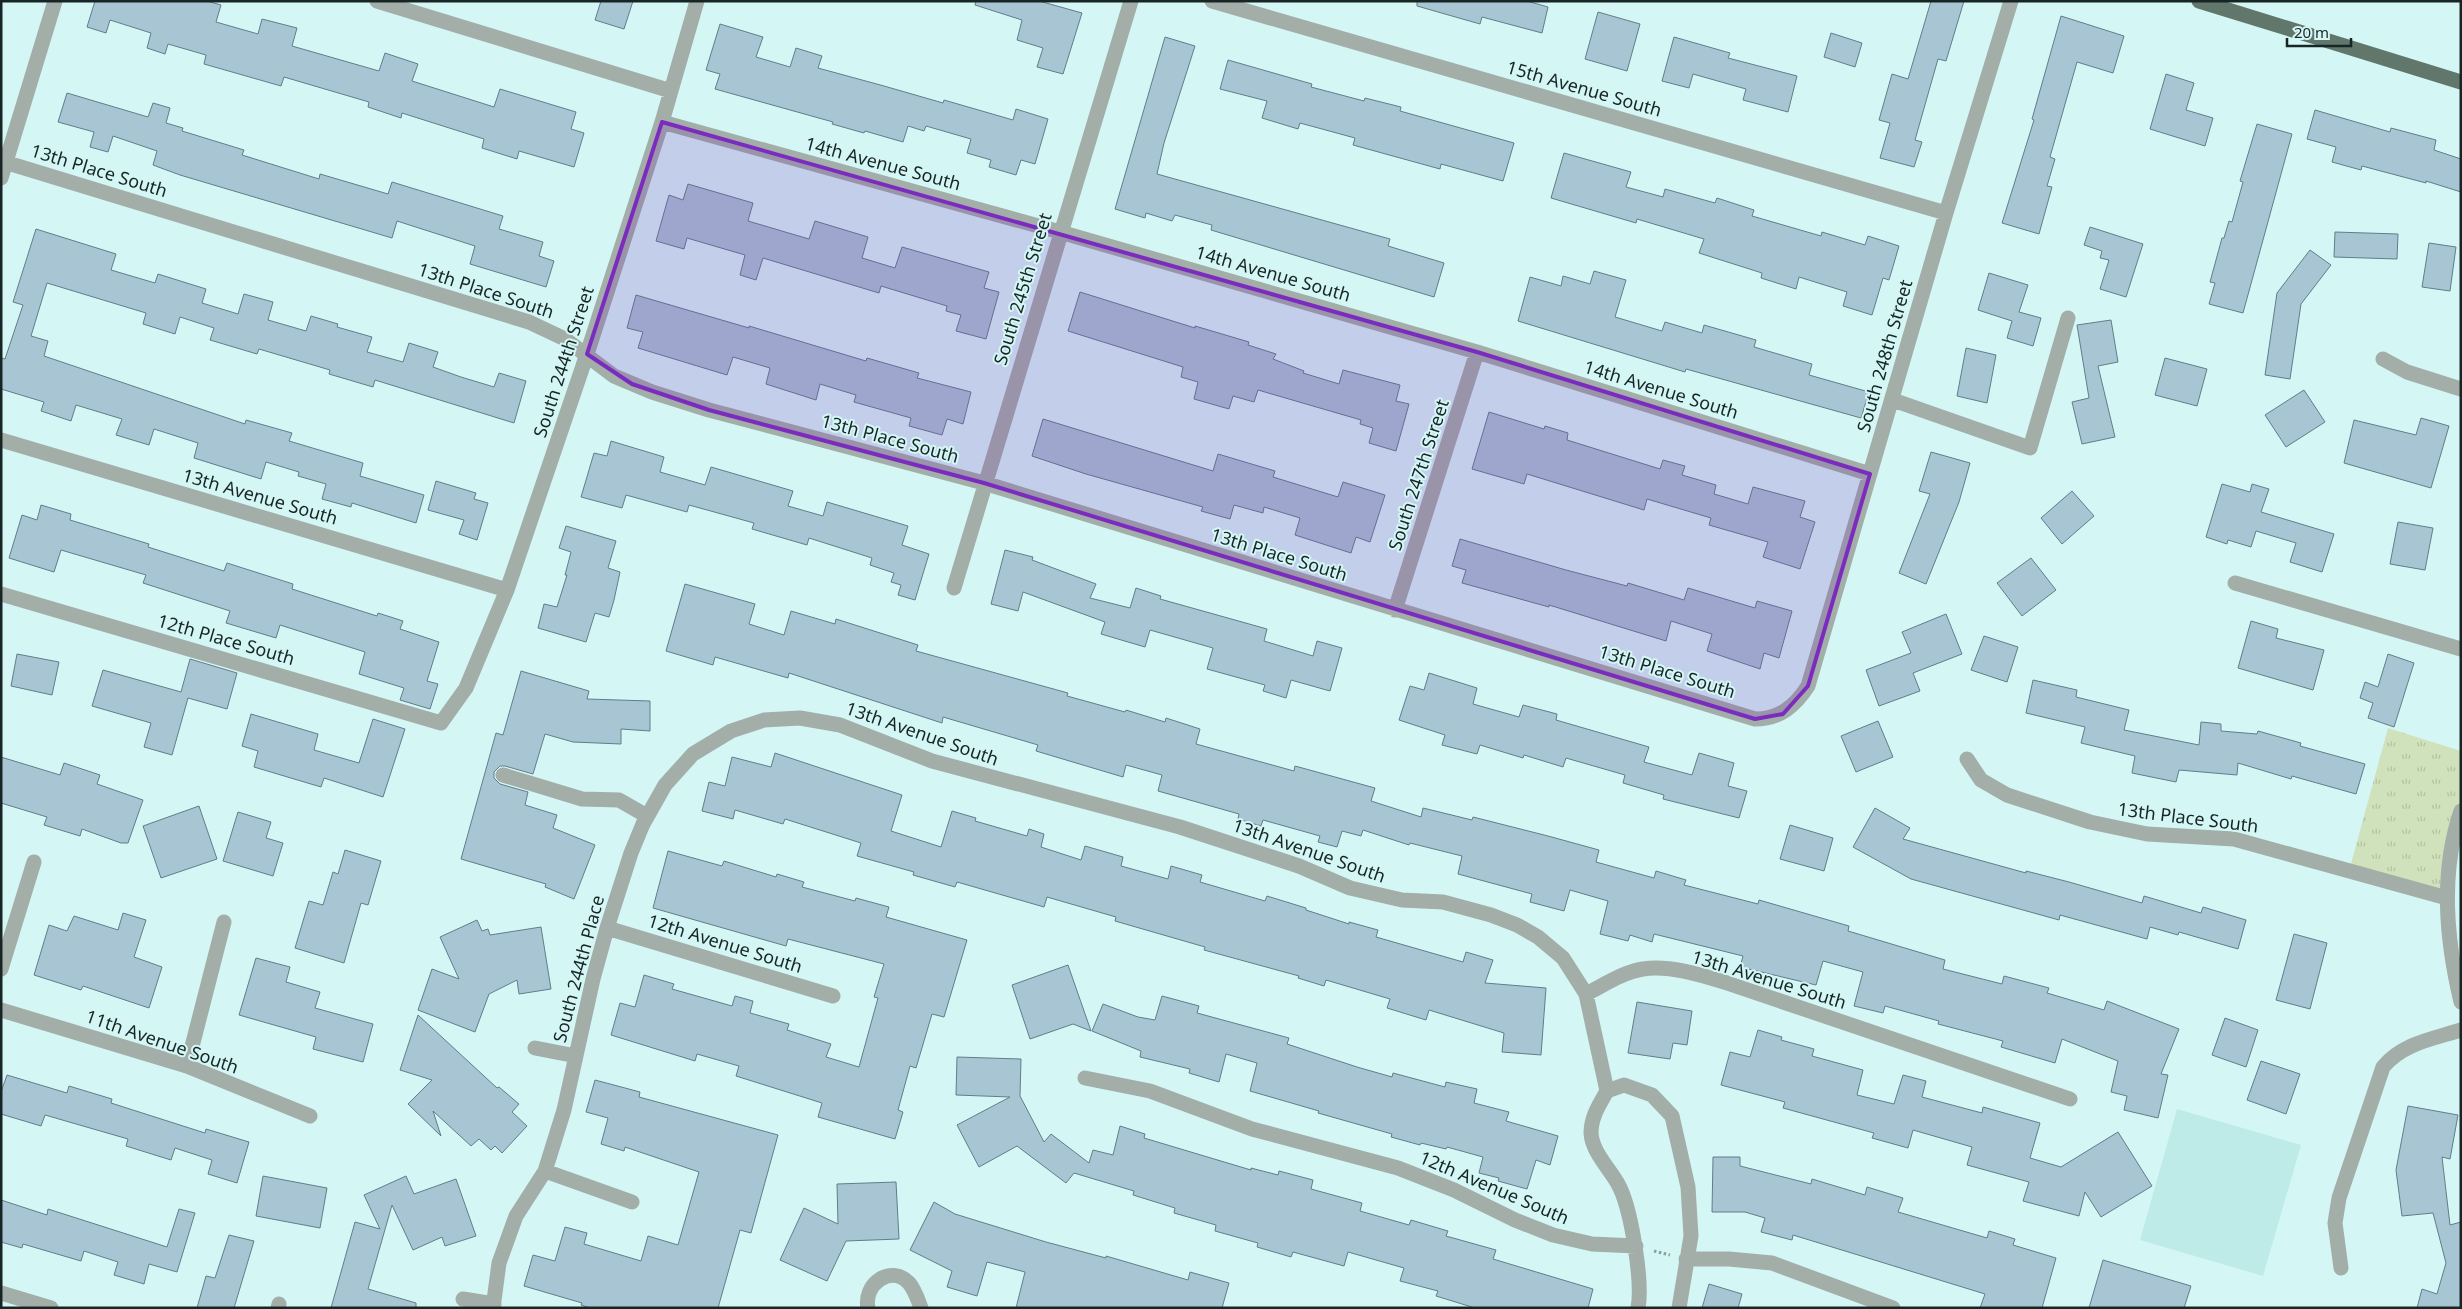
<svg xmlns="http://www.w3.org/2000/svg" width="2462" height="1309" font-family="'Noto Sans',sans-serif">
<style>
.built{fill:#beeae8}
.park{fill:url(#park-tufts)}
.building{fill:#a7c5d2;stroke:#627d89}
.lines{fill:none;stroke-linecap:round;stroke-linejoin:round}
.path{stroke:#87a1a1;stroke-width:3;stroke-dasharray:2.5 2.5;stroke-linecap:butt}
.minor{stroke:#a2aea7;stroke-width:15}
.major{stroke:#62776c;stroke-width:15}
.marked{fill:#7b2cbf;fill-opacity:0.2;stroke:#7b2cbf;stroke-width:4;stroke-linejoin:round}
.labels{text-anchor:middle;stroke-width:4;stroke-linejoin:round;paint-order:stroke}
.street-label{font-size:18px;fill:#182525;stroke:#d4f7f6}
</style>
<defs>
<pattern id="park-tufts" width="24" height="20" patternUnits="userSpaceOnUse" patternTransform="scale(1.25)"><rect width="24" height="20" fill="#d0e2bc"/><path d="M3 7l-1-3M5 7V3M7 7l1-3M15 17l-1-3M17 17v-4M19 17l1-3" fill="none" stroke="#b2c2a1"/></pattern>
</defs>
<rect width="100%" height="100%" fill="#d4f7f6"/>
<path class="built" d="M2177 1109 2301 1145 2263 1276 2140 1240Z"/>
<path class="park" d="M2388 728 2461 751V811L2447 898 2349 871Z"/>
<path class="building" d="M95 1H207L221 5 216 22 258 34 262 19 297 28 292 46 379 71 385 53 418 64 412 81 494 107 500 89 576 112 571 129 584 133 574 167 519 151 517 159 482 148 484 139 402 113 401 118 368 107 369 102 284 77 281 86 204 64 206 55 168 44 165 54 147 48 151 33 110 20 106 33 87 27Z
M601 1H633L624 29 595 20Z
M976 1H1039L1082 13 1063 74 1037 67 1043 48 1017 40 1022 20 975 5Z
M1417 1H1527L1548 7 1542 33 1482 17 1480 24 1417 6Z
M1931 1H1964L1946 61 1938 59 1915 140 1922 142 1914 167 1880 158 1890 123 1879 120 1892 74 1908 79Z
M1598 12 1640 24 1627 71 1585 59Z
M2061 16 2124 36 2113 73 2077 62 2050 157 2055 159 2047 186 2052 187 2039 234 2002 223 2034 120 2032 119Z
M720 24 763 37 756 57 790 67 796 48 822 56 818 68 884 86 943 103 944 100 1013 120 1016 109 1048 119 1035 164 1021 160 1016 175 989 167 991 160 967 153 971 139 926 126 924 131 908 126 903 142 865 131 864 133 832 124 833 122 715 89 720 74 706 70Z
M1831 33 1862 43 1855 67 1824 57Z
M1165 37 1195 46 1164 143 1157 174 1390 239 1388 246 1444 263 1434 297 1211 230 1212 225 1175 215 1172 221 1146 213 1145 218 1115 209Z
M1674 37 1730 53 1728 58 1797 76 1788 112 1743 100 1746 89 1693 74 1689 88 1662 81Z
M1228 60 1312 84 1311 87 1364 101 1365 98 1401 107 1400 111 1514 143 1503 181 1441 164 1440 169 1353 145 1355 138 1300 123 1298 129 1262 118 1267 101 1220 89Z
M2166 74 2194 83 2186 110 2213 118 2205 146 2150 129Z
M67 93 148 117 153 103 170 108 166 123 183 128 182 131 244 150 242 155 319 179 320 174 388 194 392 182 503 216 499 229 543 242 539 256 554 261 546 287 470 264 475 246 397 221 392 238 180 175 153 165 157 151 113 136 108 152 90 147 94 132 58 122Z
M2315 110 2390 132 2391 128 2436 140 2434 150 2461 159V192L2426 181V183L2362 166 2361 170 2332 162 2336 147 2307 139Z
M2257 124 2292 134 2243 313 2209 304 2215 283 2210 282 2222 238H2224L2229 221 2232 222 2243 182 2240 181Z
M1564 153 1631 172 1626 187 1663 197 1665 189 1715 203 1717 198 1754 210 1752 216 1821 236 1822 232 1865 245 1868 236 1899 246 1889 280 1883 278 1872 315 1843 306 1847 292 1799 277 1796 289 1761 278 1762 273 1699 253 1704 239 1637 219 1636 223 1551 198Z
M688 184 753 203 748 221 809 239 815 221 868 237 862 258 895 268 902 247 989 272 984 288 999 292 986 339 956 331 961 315 946 311 947 306 881 286 879 293 763 258 756 280 740 275 745 255 687 238 684 249 656 241 669 195 683 200Z
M2090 227 2143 244 2126 297 2100 289 2109 260 2100 258 2102 251 2084 245Z
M36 229 116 254 111 270 155 283 158 274 206 289 202 303 238 314 244 294 273 302 268 320 306 331 311 316 338 324 337 327 372 337 367 352 403 362 409 343 438 352 433 367 461 377 494 387 499 373 526 381 514 423 375 380 373 387 329 374 330 370 259 349 257 354 210 340 214 328 180 317 175 334 143 324 146 313 47 283 31 336 48 341 44 356 245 424 246 420 292 433 289 441 363 463 360 476 424 495 416 523 352 503 351 507 322 499 326 484 298 476 299 472 266 462 261 479 194 458 198 443 154 429 149 445 116 435 122 419 76 405 71 421 41 411 44 402 1 389V358L5 359 23 305 13 302Z
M2335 232 2398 234 2397 259 2334 257Z
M2429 243 2456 247 2450 291 2422 287Z
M2310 250 2331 265 2301 304 2290 379 2265 375 2277 293Z
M1594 271 1626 280 1615 317 1662 331 1665 322 1702 333 1704 325 1756 340 1754 347 1812 364 1809 375 1869 392 1861 418 1686 369 1685 372 1518 321 1530 277 1561 286 1563 276 1590 284Z
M1989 273 2028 285 2019 312 2041 318 2033 346 2007 338 2012 321 1978 310Z
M1080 292 1195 328V326L1249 342 1248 345 1276 354 1273 359 1304 371 1303 373 1339 384 1343 370 1400 385 1396 401 1409 404 1396 451 1369 443 1373 428 1360 424 1361 420 1258 390 1254 402 1233 396 1229 409 1194 399 1198 382 1181 377 1183 367 1068 331Z
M636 295 749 328V326L866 361 867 358 919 373 917 378 971 392 963 424 947 419 942 435 909 426 911 418 854 402 856 395 820 384 816 400 766 384 770 368 733 357 727 375 638 348 643 332 627 328Z
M2111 320 2118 362 2098 366 2115 437 2082 444 2072 402 2089 398 2077 325Z
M1966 348 1996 355 1987 403 1957 396Z
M2165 358 2207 369 2197 406 2155 395Z
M2304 390 2325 422 2286 447 2265 415Z
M1489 412 1544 429 1545 426 1568 433 1567 440 1660 469 1663 460 1685 466 1682 475 1716 485 1714 494 1748 504 1753 487 1805 501 1800 517 1815 522 1800 569 1763 557 1768 542 1709 525 1711 518 1647 499 1644 510 1527 474 1524 484 1472 469Z
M2421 418 2449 426 2431 488 2344 463 2354 420 2416 435Z
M1043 419 1213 471 1218 454 1275 471 1273 477 1338 497 1343 482 1385 495 1370 542 1356 537 1351 553 1295 535 1300 518 1264 507 1263 513 1234 505 1230 519 1201 511 1203 507 1086 474 1032 456Z
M611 441 664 457 660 472 705 485 711 467 793 491 788 506 823 516 827 502 908 526 902 545 929 554 915 600 898 595 901 585 891 582 894 573 870 565 872 558 809 538 807 545 752 529 754 523 689 505 687 512 626 495 622 508 581 497 594 453 607 456Z
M1931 452 1970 463 1959 502 1926 584 1899 573 1930 494 1919 491Z
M436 481 476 493 474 499 488 503 477 540 459 534 464 520 428 510Z
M2222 484 2250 492 2252 484 2269 489 2261 512 2334 534 2322 572 2290 562 2296 543 2256 531 2251 547 2228 540 2227 544 2206 537Z
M2072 491 2094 516 2062 544 2041 518Z
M41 505 71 514 70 520 149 544 148 547 224 571 227 563 293 584 292 589 377 616 378 613 403 621 400 629 439 642 427 681 438 684 430 709 400 700 404 688 359 674 365 652 280 625 276 638 226 623 230 611 143 583 146 575 61 550 54 572 9 558 22 515 37 520Z
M2398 522 2433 528 2425 570 2390 564Z
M566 526 616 541 608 568 620 572 614 600 609 617 595 613 586 642 538 628 544 604 557 607 567 575H565L571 552 559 548Z
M1460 539 1566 570 1627 586 1628 583 1684 600 1688 588 1755 608 1757 601 1792 611 1779 658 1764 653 1760 669 1707 651 1712 634 1671 621 1666 641 1549 605V607L1462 583 1466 570 1452 566Z
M1005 550 1033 557 1032 560 1096 584 1090 598 1130 608 1136 588 1161 596 1160 599 1267 629 1264 641 1313 656 1317 641 1342 648 1330 691 1291 680 1286 698 1263 691 1265 685 1207 669 1213 648 1150 630 1145 647 1101 634 1105 622 1023 592 1018 611 991 604Z
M2031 558 2056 590 2022 616 1997 583Z
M685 584 755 604 749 624 784 635 791 611 835 624 836 619 918 645 916 651 1068 693 1067 696 1125 712 1126 710 1165 722 1166 718 1200 729 1196 744 1294 771 1295 766 1375 788 1371 801 1421 817 1423 808 1472 820 1473 817 1548 836 1599 850 1596 862 1654 878 1656 871 1686 880 1684 885 1758 904 1759 900 1849 926 1848 931 1945 960 1943 969 2002 984 2004 976 2049 988 2047 993 2104 1010 2107 1001 2179 1029 2161 1074 2168 1075 2158 1118 2124 1110 2127 1096 2111 1092 2118 1061 2062 1039 2055 1063 2001 1047 2003 1041 1938 1024 1939 1021 1885 1006 1883 1013 1854 1006 1863 972 1823 961 1816 985 1740 967 1743 956 1654 934 1652 942 1630 935 1628 941 1600 934 1608 901 1570 890 1564 911 1530 902 1532 894 1458 874 1462 856 1410 843 1409 845 1363 830 1361 836 1342 831 1337 847 1318 842 1320 836 1263 820 1261 826 1238 819 1239 814 1158 791 1162 775 1126 765 1123 777 1036 751 1038 745 943 717 942 723 789 673 788 678 715 657 713 665 666 651Z
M1946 614 1962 654 1913 673 1920 691 1879 706 1866 670 1911 653 1902 632Z
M2251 621 2278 629 2276 638 2324 650 2313 690 2238 668Z
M1984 636 2018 647 2007 682 1971 670Z
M17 654 59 662 52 695 11 686Z
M2388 654 2414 663 2394 727 2368 718 2373 703 2360 698 2365 682 2378 687Z
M190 659 237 673 227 709 188 698 172 755 144 747 151 723 92 706 103 670 181 692Z
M521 671 589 691 587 699 650 701V731L621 729V744L573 742 545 734 533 774 505 766H500L494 772V778L500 784 528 792 525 805 557 815 553 828 595 845 574 899 545 887 546 884 461 859 496 733 503 735Z
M1429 673 1477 688 1473 704 1519 717 1523 705 1557 714 1556 720 1649 747 1644 762 1692 775 1699 753 1734 763 1728 786 1747 791 1739 818 1663 799 1664 795 1623 783 1625 775 1566 758 1563 767 1524 755 1523 758 1480 745 1477 754 1442 745 1445 735 1399 720 1410 686 1424 690Z
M2033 680 2077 690 2076 697 2129 710 2124 730 2199 745 2201 722 2221 724V731L2257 734 2258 731 2301 743 2300 746 2365 764 2356 794 2292 776 2291 779 2238 763 2237 775 2179 770 2176 782 2132 773 2135 756 2081 743 2085 727 2026 713Z
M251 714 318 734 314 750 359 763 373 719 405 729 383 797 324 778 321 787 254 767 258 751 242 746Z
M1878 721 1893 757 1856 772 1841 736Z
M775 753 902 795 891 831 941 847 952 811 976 818 975 821 1027 836 1029 829 1044 834 1041 847 1081 860 1085 846 1123 857 1121 866 1168 879 1171 866 1202 875 1200 882 1265 901 1267 896 1306 908V910L1349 924V922L1378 930 1376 937 1463 962 1466 952 1493 960 1485 983 1546 988 1541 1055 1502 1052 1504 1033 1429 1010 1426 1020 1387 1008 1390 999 1326 980 1324 986 1298 978 1299 976 1204 950 1205 947 1115 921 1116 917 1047 897 1044 907 957 882 955 887 913 875 914 872 857 856 861 843 785 819 783 824 735 810 733 819 702 811 709 782 725 786 732 757 771 767Z
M1 757 60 775 64 763 100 775 97 784 143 800 128 843H121L82 829 80 836 44 825 47 817 1 803Z
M199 806 217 859 161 878 143 826Z
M1875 808 1910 828 1903 839 2026 873V871L2069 882 2142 903 2144 896 2201 913 2203 907 2246 920 2238 949 2179 932 2178 935 2150 927 2147 939 2060 915 2059 920 1911 879 1853 847Z
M238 812 271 822 266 838 283 843 273 876 223 861Z
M1790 825 1833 838 1824 871 1780 859Z
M345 850 381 861 368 905 361 903 344 963 295 948 309 901 323 905 333 872 338 874Z
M668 851 722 866 724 861 776 877 777 874 804 882 802 887 855 901 856 898 889 907 886 917 967 940 944 1017 932 1014 916 1068 910 1066 898 1110 903 1112 895 1139 818 1117 822 1103 736 1076 739 1066 697 1054 695 1061 611 1035 620 1003 635 1007 644 975 674 984 672 989 732 1006 735 996 753 1001 750 1013 789 1024 787 1030 831 1044 826 1057 859 1067 878 998 874 997 884 964 788 939 786 946 653 908Z
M123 913 146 920 134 957 162 967 149 1008 83 986 81 990 34 975 49 925 67 931 74 916 118 930Z
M477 920 482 931 488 929 490 935 541 927 551 989 519 994 517 980 489 994 475 1032 418 1010 432 969 459 979 440 937Z
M2294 934 2327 943 2310 1009 2276 1000Z
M256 958 290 967 286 982 320 992 315 1008 373 1024 363 1062 313 1049 316 1037 239 1015Z
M1068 965 1091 1031 1073 1024 1030 1039 1012 985Z
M1162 996 1199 1006 1197 1013 1289 1038 1287 1044 1357 1067 1392 1077 1393 1073 1445 1087 1446 1082 1477 1089 1474 1103 1509 1112 1506 1121 1558 1136 1550 1165 1536 1160 1527 1189 1498 1181 1499 1178 1479 1173 1483 1157 1447 1147 1446 1149 1421 1143 1420 1145 1391 1137 1392 1134 1318 1113 1319 1111 1250 1091 1257 1063 1226 1054 1219 1082 1189 1073 1190 1069 1140 1057 1141 1051 1092 1031 1103 1004 1138 1017 1155 1020Z
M1637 1002 1692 1011 1687 1045 1673 1043 1670 1059 1628 1053Z
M418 1015 497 1088 499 1087 519 1104 512 1112 527 1126 502 1153 495 1146 491 1150 479 1139 471 1146 433 1111 441 1136 408 1104 432 1080 400 1070Z
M2225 1018 2258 1030 2246 1067 2212 1055Z
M1758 1030 1782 1037 1781 1040 1814 1049 1812 1056 1863 1070 1857 1095 1894 1104 1903 1075 1926 1081 1922 1097 1982 1113 1983 1107 2040 1123 2030 1158 2061 1167 2118 1132 2152 1186 2101 1217 2085 1192 2079 1216 2023 1201 2029 1182 1967 1165 1972 1147 1913 1130 1908 1148 1872 1138 1874 1133 1783 1108 1785 1102 1721 1085 1730 1052 1750 1057Z
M957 1057 1021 1059 1020 1096 1044 1142 1051 1134 1089 1163 1093 1150 1113 1155 1120 1126 1145 1134 1144 1138 1251 1170V1168L1278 1175 1279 1171 1313 1180 1311 1189 1362 1203 1360 1211 1409 1225 1411 1220 1448 1231 1446 1236 1496 1250 1493 1259 1593 1289 1588 1308H1475L1436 1296 1438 1291 1400 1281 1404 1268 1348 1252 1344 1266 1293 1252 1291 1257 1257 1247 1258 1243 1215 1231 1216 1225 1174 1213 1175 1208 1133 1195 1134 1191 1074 1173 1066 1183 1017 1146 979 1167 957 1125 1010 1097 956 1095Z
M2261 1061 2300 1074 2286 1114 2247 1100Z
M7 1075 67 1093 69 1086 112 1099 111 1103 205 1133 206 1129 249 1142 237 1183 208 1174 212 1160 175 1148 171 1160 126 1146 128 1139 45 1115 41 1126 1 1114V1092Z
M595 1080 640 1092 639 1097 778 1135 751 1233 740 1230 718 1308H590L581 1305 582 1303 524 1286 533 1255 555 1261 565 1227 587 1233 584 1244 641 1261 648 1236 678 1245 699 1172 625 1147 624 1151 601 1144 608 1118 586 1112Z
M2408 1106 2458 1115 2450 1159 2442 1157 2450 1225 2461 1222V1308H2417L2422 1289 2437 1294 2446 1263 2433 1213 2402 1216 2396 1170Z
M1713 1157H1740V1166L1811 1184 1812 1179 1865 1195 1867 1187 1903 1198 1898 1212 1987 1238 1989 1231 2015 1239 2013 1245 2056 1258 2042 1308H1980L1985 1294 1793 1235 1792 1240 1761 1232 1765 1218 1745 1212H1712Z
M263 1176 327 1188 320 1228 256 1216Z
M406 1176 414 1194 456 1179 476 1236 445 1246 442 1237 413 1250 392 1205 368 1289 416 1303V1308H331L355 1222 380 1229 364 1195Z
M896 1182 899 1239 846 1241 827 1281 780 1260 804 1208 838 1224 837 1184Z
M1 1200 47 1215 48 1209 167 1247 179 1209 195 1213 177 1272 149 1264 144 1284 114 1275 118 1262 84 1251 81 1261 23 1244 22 1248 1 1242Z
M934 1202 955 1214 1046 1242 1106 1258V1256L1188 1280 1190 1272 1229 1283 1222 1308H1016L1025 1272 987 1262 977 1296 947 1287 952 1271 910 1250Z
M229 1235 254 1241 234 1308H197L206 1276 215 1278Z
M2103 1260 2191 1286 2184 1308H2089Z
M1709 1284 1742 1294 1738 1308H1702Z"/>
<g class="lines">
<path class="path" d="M1654 1251 1670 1255"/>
<path class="minor" d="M377 1 671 91
M1212 1 1946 213
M662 122 1060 232 1477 352 1870 474
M1 161 529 322 565 339 614 376 652 392 709 410 984 483 1755 719C1780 719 1795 706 1808 686L1946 213 2011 1
M1 178 55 1
M2383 359 2407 372 2461 389
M1893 400 2030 448 2068 318
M1 440 507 590
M2235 583 2461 649
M954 588 1131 1
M1 594 441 723 466 688 507 590 587 354 662 122 697 1
M1395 610 1477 352
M1967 759 1981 780 2007 795 2090 822 2147 834 2234 839 2447 898
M503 775 582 799 619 800 647 816
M2461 811C2440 873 2446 939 2461 1002
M607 928 833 996
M1 969 34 862
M1586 994C1604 985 1623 972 1643 969 1670 965 1701 975 1727 983L2070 1099
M1 1010 187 1066 310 1116
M535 1048 576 1056
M187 1066 224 922
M1085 1078 1150 1091 1252 1129 1398 1168 1454 1190 1515 1220 1553 1235 1592 1244 1636 1246
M1607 1091 1624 1085 1652 1095 1672 1116 1688 1187 1691 1236 1679 1308
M545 1171 632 1202
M1686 1259H1729L1772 1263 1893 1308
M2341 1268 2335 1223 2339 1198 2383 1067C2403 1043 2433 1039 2461 1030
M1 1293 51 1308
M463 1299 494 1304
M278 1308 279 1304
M493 1308 499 1263 516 1216 545 1171 564 1110 593 979 607 928 631 853 643 824 665 785 693 754 731 731 764 720 800 718 840 725 932 761 1180 827 1299 866 1350 888 1402 900 1443 902 1491 915 1517 925 1538 937 1563 958 1586 994 1607 1091C1599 1105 1591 1117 1591 1133 1592 1152 1610 1169 1618 1184 1631 1207 1643 1282 1638 1308
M868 1308C863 1284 891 1264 909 1283 915 1290 918 1300 921 1308"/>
<path class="major" d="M2199 1 2461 82"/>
</g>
<path class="marked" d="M662 122 1477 352 1870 474 1808 686 1783 714 1755 719 984 483 709 410 632 384 587 354Z"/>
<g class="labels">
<g class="street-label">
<text transform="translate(1584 89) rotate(16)" y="6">15th Avenue South</text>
<text transform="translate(883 164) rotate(15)" y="6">14th Avenue South</text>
<text transform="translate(99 171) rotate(17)" y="6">13th Place South</text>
<text transform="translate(1273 274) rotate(16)" y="6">14th Avenue South</text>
<text transform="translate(1023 289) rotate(-73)" y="6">South 245th Street</text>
<text transform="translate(486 291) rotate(18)" y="6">13th Place South</text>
<text transform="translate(1885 356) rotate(-74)" y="6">South 248th Street</text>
<text transform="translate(564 362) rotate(-72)" y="6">South 244th Street</text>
<text transform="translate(1661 390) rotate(17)" y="6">14th Avenue South</text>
<text transform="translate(890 439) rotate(15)" y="6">13th Place South</text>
<text transform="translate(1419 475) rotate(-72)" y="6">South 247th Street</text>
<text transform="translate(260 497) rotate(16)" y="6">13th Avenue South</text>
<text transform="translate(1279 555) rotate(17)" y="6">13th Place South</text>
<text transform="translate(226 640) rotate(16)" y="6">12th Place South</text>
<text transform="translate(1667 672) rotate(17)" y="6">13th Place South</text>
<text transform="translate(922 734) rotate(19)" y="6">13th Avenue South</text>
<text transform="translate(2188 818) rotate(7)" y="6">13th Place South</text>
<text transform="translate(1309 851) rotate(19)" y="6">13th Avenue South</text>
<text transform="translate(725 944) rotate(17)" y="6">12th Avenue South</text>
<text transform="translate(579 969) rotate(-75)" y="6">South 244th Place</text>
<text transform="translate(1769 980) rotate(17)" y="6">13th Avenue South</text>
<text transform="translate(162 1042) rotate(19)" y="6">11th Avenue South</text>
<text transform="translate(1494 1188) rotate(23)" y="6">12th Avenue South</text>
</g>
</g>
<rect width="2462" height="1309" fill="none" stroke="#182525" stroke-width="5"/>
<path d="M2287 38v8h64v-8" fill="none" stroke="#182525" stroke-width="2.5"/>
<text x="2294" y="38" font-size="15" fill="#182525" stroke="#d4f7f6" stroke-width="4" paint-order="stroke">20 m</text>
</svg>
